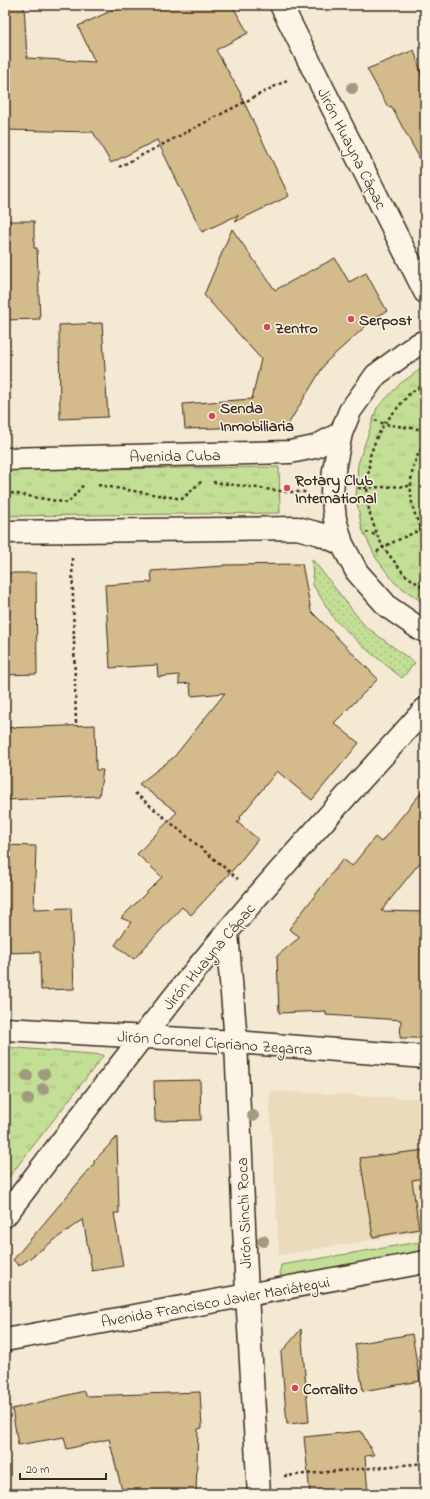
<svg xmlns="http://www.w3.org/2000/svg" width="430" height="1499" font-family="'Indie Flower',sans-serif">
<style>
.built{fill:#eadbbd}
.grass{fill:url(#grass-dots);stroke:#7f845a}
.park{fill:url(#park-tufts);stroke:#7f845a}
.garden{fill:#c3de95;stroke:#7f845a}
.building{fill:#d4bb8b;stroke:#3b2a1e}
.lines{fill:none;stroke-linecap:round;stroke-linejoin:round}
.minor-casing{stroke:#3b2a1e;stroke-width:25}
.tertiary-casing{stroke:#3b2a1e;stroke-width:25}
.secondary-casing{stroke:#3b2a1e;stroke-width:25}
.path{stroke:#3b2a1e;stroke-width:2.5;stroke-dasharray:3 3;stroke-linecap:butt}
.minor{stroke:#fcf5e5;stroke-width:22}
.tertiary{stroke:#fcf5e5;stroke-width:22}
.secondary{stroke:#fcf5e5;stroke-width:22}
.tree{fill:#a19980}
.poi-dot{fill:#d1495b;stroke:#fcf5e5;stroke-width:1.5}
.labels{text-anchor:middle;stroke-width:3;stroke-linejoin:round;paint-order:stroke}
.street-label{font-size:16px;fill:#3b2a1e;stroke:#fcf5e5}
.poi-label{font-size:16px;font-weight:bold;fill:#3b2a1e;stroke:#fcf5e5;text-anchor:start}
</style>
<defs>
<pattern id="grass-dots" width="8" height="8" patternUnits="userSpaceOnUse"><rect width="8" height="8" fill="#c3de95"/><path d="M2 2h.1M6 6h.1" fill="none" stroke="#a8bf80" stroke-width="1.8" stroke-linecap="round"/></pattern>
<pattern id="park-tufts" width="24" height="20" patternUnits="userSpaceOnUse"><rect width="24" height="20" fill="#c3de95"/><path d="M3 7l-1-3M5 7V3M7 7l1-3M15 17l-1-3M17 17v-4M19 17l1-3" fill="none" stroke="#a8bf80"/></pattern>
</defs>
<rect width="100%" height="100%" fill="#f4e9d3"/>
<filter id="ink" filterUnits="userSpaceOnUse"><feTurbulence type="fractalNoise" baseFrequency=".025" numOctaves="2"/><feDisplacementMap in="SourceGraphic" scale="8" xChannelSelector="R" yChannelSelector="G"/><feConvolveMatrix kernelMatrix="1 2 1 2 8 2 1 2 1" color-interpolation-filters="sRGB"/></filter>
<g filter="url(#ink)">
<path class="built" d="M269 1091 425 1099V1231L279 1255Z"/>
<path class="grass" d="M312 559 365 626 415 663 402 678 365 648 335 620 313 585Z"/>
<path class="park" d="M425 366V604L395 583 376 558 362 529 356 497 358 464 377 408 401 383Z
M279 467 280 513 5 516V470Z
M5 1047 104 1055 5 1182Z"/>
<path class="garden" d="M425 1241V1262L282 1289 280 1271 281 1265Z"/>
<path class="building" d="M5 5H24L27 58 95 62 78 26 124 5H232L248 33 216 50 242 96H241L289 196 235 222 238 215 202 232 157 140 111 163 93 132 5 130Z
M414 50 425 85V168L391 106 388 107 367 69Z
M5 221H34V248H37L40 319 5 320Z
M232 229 275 290 335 258 349 282 366 273 387 311 376 317 326 362 287 426 185 429 183 404 252 399 261 359 204 295Z
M102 323 108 417 60 419 59 325Z
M302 564 311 611 378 679 334 723 359 743 312 800 277 771 240 817 241 818 237 822 258 839 239 863 191 915 182 907 134 959 115 945 131 922 121 918 162 877 137 854 177 812 139 784 174 757 225 693 191 696 190 683 179 684V675L158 677 157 665 110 668 105 585 152 582 151 571 223 566V565Z
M5 573H36L37 674 5 675Z
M95 725 96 770H103L99 796 5 800V728Z
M425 788V856L381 911 425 912V1038H400L401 1020 326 1015V1011L279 1013 277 956 300 937 289 929 343 859 352 866 375 837 381 842Z
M5 845 36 846 34 909 71 908 74 989 41 990 40 952 5 953Z
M200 1080 201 1120 155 1121 154 1081Z
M117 1137 119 1213H114L123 1266 92 1271 83 1219 19 1266 13 1260 94 1164V1161Z
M425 1150V1178L412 1180 419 1229 373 1237 360 1158Z
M301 1329 309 1422 287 1424 281 1353Z
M412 1334 420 1381 363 1391 355 1344Z
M84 1391 86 1396 200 1392 202 1428 198 1429 196 1494H123L109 1439 67 1449 64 1437 18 1445 12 1409Z
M361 1431 374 1455 365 1456 368 1494H310L304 1437Z"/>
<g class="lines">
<g class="minor-casing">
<path id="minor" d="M281 5 425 292
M227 932 236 1042 247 1295 259 1494
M5 1029 236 1042 425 1057
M5 1216C78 1120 150 1024 227 932 291 855 359 783 425 709"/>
</g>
<g class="tertiary-casing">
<path id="tertiary" d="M5 1340 425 1262"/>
</g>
<g class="secondary-casing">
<path id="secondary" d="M425 341 415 346 376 375 350 411 341 433 334 470 332 492 335 519 342 544 357 572 388 607 420 629 425 631
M5 459 290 452 315 447 341 433
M5 532 297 528 320 534 342 544"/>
</g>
<path class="path" d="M119 167 289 79
M425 384 410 393 384 424 376 439 370 456 367 487 369 511 377 535 383 547 404 574 425 589
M375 420 384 424 425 430
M425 444C406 466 406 510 425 532
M213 482 288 492H306
M98 485 182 499 203 480
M358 488 410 486
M5 492 68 503 85 483
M366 532 376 535
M377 552 383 547 422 529
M72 558 76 723
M135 793 238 879
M284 1476 425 1463"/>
<use href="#minor" class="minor"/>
<use href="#tertiary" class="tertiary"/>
<use href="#secondary" class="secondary"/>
</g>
<g class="tree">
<circle cx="352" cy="88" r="6"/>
<circle cx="44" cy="1074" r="6"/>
<circle cx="27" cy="1076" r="6"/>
<circle cx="43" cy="1089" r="6"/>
<circle cx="28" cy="1099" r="6"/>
<circle cx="253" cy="1116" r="6"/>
<circle cx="263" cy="1241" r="6"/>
</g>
</g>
<g class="poi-dot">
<circle cx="351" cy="319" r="4"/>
<circle cx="267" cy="327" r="4"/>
<circle cx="212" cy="416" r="4"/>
<circle cx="287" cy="488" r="4"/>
<circle cx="295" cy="1388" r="4"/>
</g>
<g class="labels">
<g class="street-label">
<text transform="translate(353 148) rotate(63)" y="6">Jirón Huayna Cápac</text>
<text transform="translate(175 455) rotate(-1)" y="6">Avenida Cuba</text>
<text transform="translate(208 956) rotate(-50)" y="6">Jirón Huayna Cápac</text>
<text transform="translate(215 1042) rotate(4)" y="6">Jirón Coronel Cipriano Zegarra</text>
<text transform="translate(243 1213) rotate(-92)" y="6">Jirón Sinchi Roca</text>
<text transform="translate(215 1301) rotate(-10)" y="6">Avenida Francisco Javier Mariátegui</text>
</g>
<g class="poi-label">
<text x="359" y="325">Serpost</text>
<text x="275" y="333">Zentro</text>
<text x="220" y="413">Senda<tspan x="220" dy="18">Inmobiliaria</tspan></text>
<text x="295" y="485">Rotary Club<tspan x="295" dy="18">International</tspan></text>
<text x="303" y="1394">Corralito</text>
</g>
</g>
<rect width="430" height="1499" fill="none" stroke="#fcf5e5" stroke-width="20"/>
<rect x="10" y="10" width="410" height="1479" fill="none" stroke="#3b2a1e" stroke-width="1.5" filter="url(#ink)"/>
<path d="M20 1473v6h86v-6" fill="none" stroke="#3b2a1e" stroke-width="2"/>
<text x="26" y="1473" font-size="12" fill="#3b2a1e" stroke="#fcf5e5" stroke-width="3" paint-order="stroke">20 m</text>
</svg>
